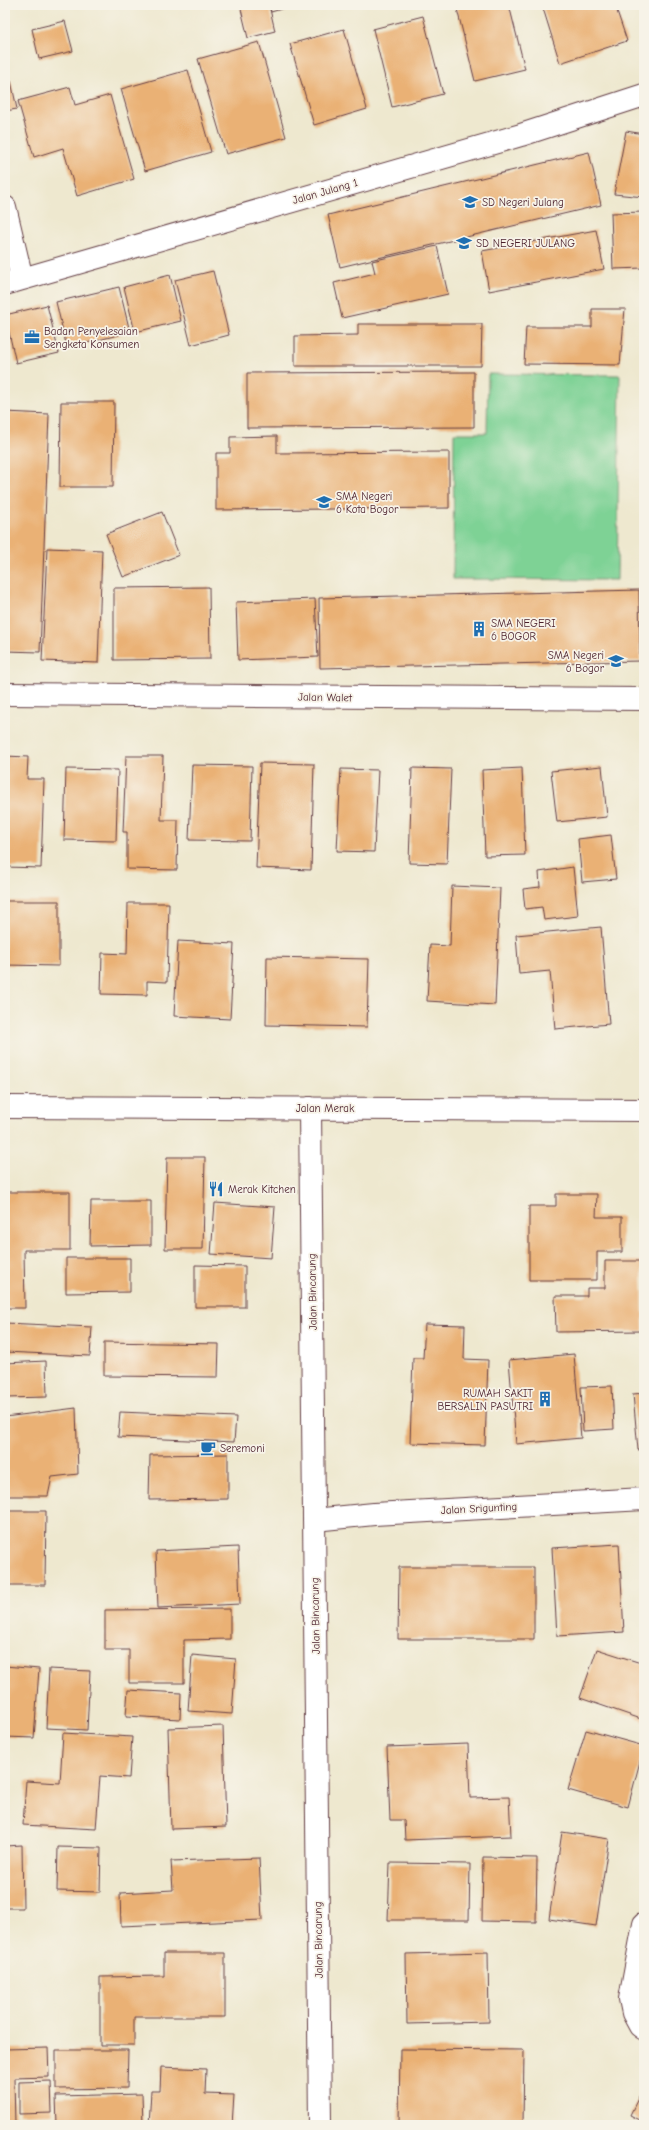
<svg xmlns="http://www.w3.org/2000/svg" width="649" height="2130" font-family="'Comic Neue',sans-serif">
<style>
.green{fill:#7ed295;stroke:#647860}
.building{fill:#eab175}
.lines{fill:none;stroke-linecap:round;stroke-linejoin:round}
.minor-casing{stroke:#633d44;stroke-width:24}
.minor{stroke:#fff;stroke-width:22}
.labels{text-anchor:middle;stroke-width:3.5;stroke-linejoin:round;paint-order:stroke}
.street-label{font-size:11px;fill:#4a1f2b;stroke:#f7f3e8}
.poi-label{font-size:11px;fill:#4a1f2b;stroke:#f7f3e8;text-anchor:start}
</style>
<rect width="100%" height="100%" fill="#f7f3e8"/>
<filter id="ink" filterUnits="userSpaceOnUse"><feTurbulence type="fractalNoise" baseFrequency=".025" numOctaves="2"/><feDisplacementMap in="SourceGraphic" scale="8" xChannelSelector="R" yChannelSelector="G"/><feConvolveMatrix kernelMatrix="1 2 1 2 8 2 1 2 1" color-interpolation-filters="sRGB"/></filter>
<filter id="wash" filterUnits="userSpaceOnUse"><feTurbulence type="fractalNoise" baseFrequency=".012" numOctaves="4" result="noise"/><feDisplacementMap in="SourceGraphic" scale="16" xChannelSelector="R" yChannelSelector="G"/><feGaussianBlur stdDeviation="0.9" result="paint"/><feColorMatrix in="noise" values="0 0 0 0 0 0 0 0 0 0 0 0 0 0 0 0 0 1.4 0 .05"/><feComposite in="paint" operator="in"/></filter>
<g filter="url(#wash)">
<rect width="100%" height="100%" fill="#eee8cf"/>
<path class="green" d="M488 374 620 375 617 580 453 579 454 433H487Z"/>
<g id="blocks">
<path class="building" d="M240 5H269L275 31 248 38Z
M269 5H295L271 12Z
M456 5H509L525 69 475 81Z
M542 5H615L627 41 560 63Z
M423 16 443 94 392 107 373 29Z
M65 21 73 51 39 59 32 29Z
M344 29 367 109 314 125 290 44Z
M259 42 286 137 226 154 198 59Z
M188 70 211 152 145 171 121 89Z
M11 81 17 109 5 111V82Z
M70 87 75 105 110 95 134 179 77 196 63 148 34 157 18 101Z
M626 131 644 134V197L614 194Z
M589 152 601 205 340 267 328 215Z
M644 212V268L613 269 611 213Z
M596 230 604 269 489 291 482 251Z
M437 246 448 294 342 318 334 283 375 273 372 261Z
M213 271 229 335 191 345 175 280Z
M170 275 181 321 135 332 124 287Z
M119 287 130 332 67 348 56 302Z
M47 305 59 353 16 363 5 315Z
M592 309H625L620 365 524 364 526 327H592Z
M358 324H482L481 366H295V336L358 335Z
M474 372V427L247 428V373Z
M61 402H114L113 487H60Z
M5 412 49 414 40 652 5 651Z
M277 436V453L449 452V508L216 510V453H230V437Z
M162 512 179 555 123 577 106 534Z
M47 548 102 550 98 663 42 661Z
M209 587 210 659 114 660V588Z
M639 590 640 661 320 668 319 598Z
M315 599 318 657 238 660 236 602Z
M5 756 28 757 27 779H44L41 868 5 867Z
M126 756H163L161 820H178L177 870 127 869V832H123Z
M260 763 314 764 311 870 256 868Z
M192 765 252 766 250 841 189 840Z
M602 766 607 817 557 822 551 771Z
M412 768 451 769 447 864 409 863Z
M522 768 525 855 485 856 482 770Z
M66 769 118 770 116 841 64 840Z
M341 769 378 770 374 852 337 851Z
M611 835 616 879 582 882 578 839Z
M573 867 578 916 544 920 542 907 525 909 523 889 540 887 539 872Z
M452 886 500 888 495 1005 427 1001 430 945 450 946Z
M5 901H59V966L5 965Z
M128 903H169L167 982 147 981V995L101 994 102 953 127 954Z
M601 927 609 1024 555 1029 550 971 519 974 516 935Z
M178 941 234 944 230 1019 174 1016Z
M267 957 369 959 367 1027 266 1025Z
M167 1157H205L203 1249H165Z
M5 1192H70V1250H24L25 1308H5Z
M556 1194H597L596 1217H622V1252H597V1280H529V1206H556Z
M91 1201H151V1245L90 1246Z
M215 1203 275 1207 271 1258 211 1254Z
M66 1258H130V1292L66 1293Z
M605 1261H642L643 1331 556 1332 555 1296H587V1288H605Z
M195 1265 245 1266V1307H195Z
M5 1323 92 1327 90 1356 5 1352Z
M425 1324 465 1325 464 1359 488 1360 485 1445 410 1443 413 1358H423Z
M104 1342 219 1344 218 1377 104 1376Z
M574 1354 581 1438 516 1444 509 1360Z
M46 1361 47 1397 5 1398V1363Z
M612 1386 614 1429 583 1431 581 1387Z
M644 1393V1449L638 1450 633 1394Z
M76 1408 78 1474 52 1477 48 1496H5V1417Z
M120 1412 236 1417 234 1442 118 1437Z
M228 1454V1499L149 1500 150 1455Z
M5 1511H46L45 1585H5Z
M619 1544 624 1632 557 1636 552 1548Z
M641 1544H644V1586H643Z
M238 1547 240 1604 158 1608 156 1551Z
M399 1567H534V1639H398Z
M230 1609V1639L184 1640V1683H129V1650H105V1610Z
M597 1649 644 1664V1720L580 1698Z
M192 1655 236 1659 232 1714 188 1711Z
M5 1666 39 1669 34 1738 5 1737Z
M49 1669 90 1671 87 1730 46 1728Z
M128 1690 181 1693 180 1719 126 1716Z
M223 1726 226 1827 171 1829 168 1728Z
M586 1730 644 1746 628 1807 568 1790Z
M63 1733 132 1737 129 1778 100 1776 96 1829 23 1825 26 1781 60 1783Z
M468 1744 470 1798 509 1797 511 1836 405 1840 404 1820H390L387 1747Z
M562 1832 609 1839 596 1926 549 1919Z
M22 1845 23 1908H5V1846Z
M58 1847 101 1848 100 1892 57 1891Z
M483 1857 537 1858 536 1922 482 1921Z
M259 1858 262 1920 121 1926 120 1893 173 1890 171 1861Z
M390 1863 470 1864 469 1920H388Z
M488 1952 489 2022 407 2024 406 1954Z
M164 1953H225V2017H134V2045H100V1977L164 1976Z
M48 2048 49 2077 14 2078 15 2125H5V2049Z
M400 2049 524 2050 523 2125H399Z
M56 2050H128L127 2088 56 2089Z
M161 2067 206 2069 205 2094 234 2095 232 2125H149L151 2091H160Z
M51 2081 52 2113 19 2114V2082Z
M644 2086V2122L630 2115Z
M142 2094 143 2125H57L56 2096Z"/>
</g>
</g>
<g filter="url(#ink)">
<use href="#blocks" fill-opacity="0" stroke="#633d44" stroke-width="1"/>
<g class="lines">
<g class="minor-casing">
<path id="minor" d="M5 207 22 279
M5 284 521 135 644 95
M5 694 644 699
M5 1107 644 1110
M310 1108 320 2125
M314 1520 374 1514 644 1499
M644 1924 630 1999 633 2013 640 2026 644 2029"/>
</g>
<use href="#minor" class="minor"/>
</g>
</g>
<defs>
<g id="school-bare" transform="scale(1.2)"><path d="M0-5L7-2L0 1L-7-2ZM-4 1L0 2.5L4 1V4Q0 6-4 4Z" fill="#1f6fb2" stroke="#f7f3e8" stroke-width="2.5" paint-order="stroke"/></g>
<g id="office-bare" transform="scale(1.2)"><path d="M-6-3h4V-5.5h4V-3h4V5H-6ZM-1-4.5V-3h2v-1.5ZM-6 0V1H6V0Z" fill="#1f6fb2" stroke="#f7f3e8" stroke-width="2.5" paint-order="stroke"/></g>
<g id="building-bare" transform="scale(1.2)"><path d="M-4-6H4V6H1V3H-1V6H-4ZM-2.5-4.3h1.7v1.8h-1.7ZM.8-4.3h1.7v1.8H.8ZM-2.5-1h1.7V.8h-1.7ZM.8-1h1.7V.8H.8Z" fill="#1f6fb2" stroke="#f7f3e8" stroke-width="2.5" paint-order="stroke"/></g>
<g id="restaurant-bare" transform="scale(1.2)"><path d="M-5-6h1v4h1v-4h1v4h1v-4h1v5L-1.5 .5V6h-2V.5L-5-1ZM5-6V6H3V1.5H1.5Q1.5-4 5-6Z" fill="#1f6fb2" stroke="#f7f3e8" stroke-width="2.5" paint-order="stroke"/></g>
<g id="cafe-bare" transform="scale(1.2)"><path d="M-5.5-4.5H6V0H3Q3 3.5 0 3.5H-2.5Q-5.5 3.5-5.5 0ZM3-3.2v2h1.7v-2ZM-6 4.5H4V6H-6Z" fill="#1f6fb2" stroke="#f7f3e8" stroke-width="2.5" paint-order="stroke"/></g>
</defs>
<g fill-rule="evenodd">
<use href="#school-bare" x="470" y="202"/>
<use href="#school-bare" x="464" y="243"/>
<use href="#office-bare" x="32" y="337"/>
<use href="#school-bare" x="324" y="502"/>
<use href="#building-bare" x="479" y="629"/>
<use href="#school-bare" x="616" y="661"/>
<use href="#restaurant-bare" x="216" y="1189"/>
<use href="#building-bare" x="545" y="1399"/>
<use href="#cafe-bare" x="208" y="1448"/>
</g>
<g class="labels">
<g class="street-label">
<text transform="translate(325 191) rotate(-16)" y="4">Jalan Julang 1</text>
<text transform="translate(325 697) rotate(1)" y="4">Jalan Walet</text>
<text x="325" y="1112">Jalan Merak</text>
<text transform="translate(312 1292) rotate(-91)" y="4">Jalan Bincarung</text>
<text transform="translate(479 1508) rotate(-3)" y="4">Jalan Srigunting</text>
<text transform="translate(315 1616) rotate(-91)" y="4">Jalan Bincarung</text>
<text transform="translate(318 1940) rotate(-91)" y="4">Jalan Bincarung</text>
</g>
<g class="poi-label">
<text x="482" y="206">SD Negeri Julang</text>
<text x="476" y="247">SD NEGERI JULANG</text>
<text x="44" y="335">Badan Penyelesaian<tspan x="44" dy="13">Sengketa Konsumen</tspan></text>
<text x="336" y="500">SMA Negeri<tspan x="336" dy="13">6 Kota Bogor</tspan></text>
<text x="491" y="627">SMA NEGERI<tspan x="491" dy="13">6 BOGOR</tspan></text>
<text x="604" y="659" text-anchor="end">SMA Negeri<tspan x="604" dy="13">6 Bogor</tspan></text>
<text x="228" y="1193">Merak Kitchen</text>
<text x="533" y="1397" text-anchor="end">RUMAH SAKIT<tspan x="533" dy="13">BERSALIN PASUTRI</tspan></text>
<text x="220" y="1452">Seremoni</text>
</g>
</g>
<rect width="649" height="2130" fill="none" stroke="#f7f3e8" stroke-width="20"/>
</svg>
